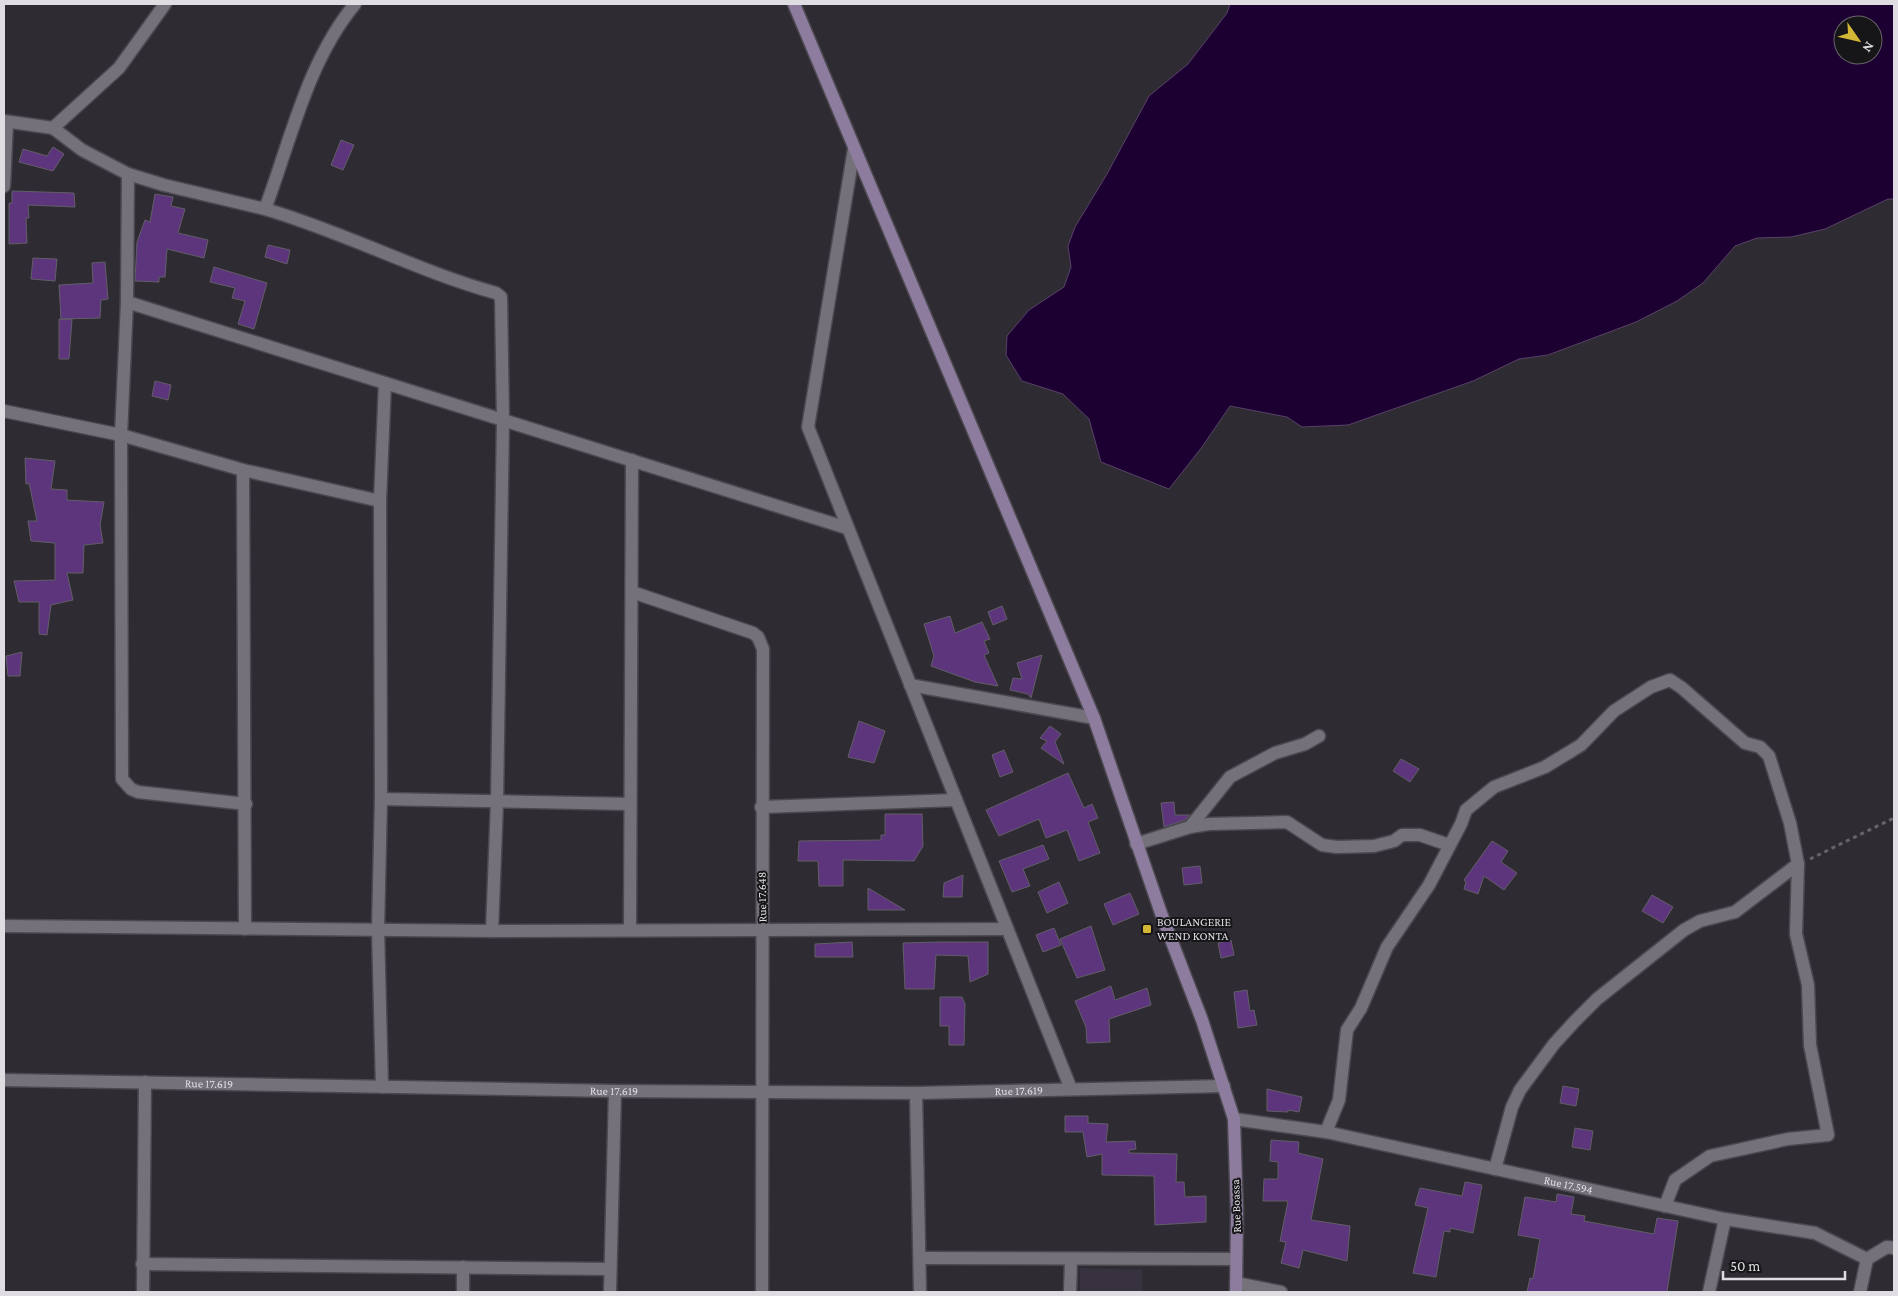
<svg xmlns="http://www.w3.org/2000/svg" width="1898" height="1296" font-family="'Crimson Pro',serif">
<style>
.built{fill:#38313f}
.water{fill:#1d0032;stroke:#574267;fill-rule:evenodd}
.building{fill:#5c357d;stroke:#625e67}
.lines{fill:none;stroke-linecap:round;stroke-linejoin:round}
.street-casing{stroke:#4b484f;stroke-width:15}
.secondary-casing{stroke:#4b484f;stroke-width:15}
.path{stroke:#66636a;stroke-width:3;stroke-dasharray:4 4;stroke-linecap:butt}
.street{stroke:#75717a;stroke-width:12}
.secondary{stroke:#8d7c9e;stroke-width:12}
.poi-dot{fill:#d2b736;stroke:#161518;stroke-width:2}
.labels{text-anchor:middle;stroke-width:4;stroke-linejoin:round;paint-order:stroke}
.street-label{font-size:12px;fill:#dfdde2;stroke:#161518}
.poi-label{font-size:12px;fill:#dfdde2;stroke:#161518;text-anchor:start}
</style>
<rect width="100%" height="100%" fill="#2f2b33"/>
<path class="built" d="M1080 1268 1142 1270V1292H1080Z"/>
<path class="water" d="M1230 4H1894V199H1888L1825 229 1791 237 1757 238 1735 246 1703 283 1677 301 1636 322 1548 355 1519 359 1473 381 1348 425 1302 427 1287 417 1230 406 1202 447 1169 489 1101 462 1089 419 1063 394 1022 381 1006 355 1007 336 1029 310 1064 287 1071 267 1068 246 1075 227 1107 174 1149 96 1188 64 1227 13ZM1843 25H1873V55H1843Z"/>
<path class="building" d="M341 140 354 145 343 170 331 165Z
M53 147 64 154 53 171 19 162 23 149 47 156Z
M12 191 74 193 75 207 28 205 29 218H26L27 243 9 244V203H12Z
M155 194 173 197 171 206 185 209 178 233 208 240 204 258 167 249 165 277H159V282L135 281 137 242 145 220 150 222Z
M268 245 290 250 287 264 265 257Z
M33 258 57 259 55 281 31 279Z
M105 262 108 299 101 300 100 318 61 319 59 285 93 283 92 263Z
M214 267 267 283 254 329 238 324 245 301 232 298 235 288 210 282Z
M59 319H72L69 359H59Z
M155 381 171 385 168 400 152 396Z
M25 458 55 461 51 489 67 490V500L104 502 100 525 103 543 84 545 83 573H67L73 600 51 605 47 635 39 634V602H19L14 581 55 580V543L31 541 28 521H37L29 483 26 484Z
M1002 606 1007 619 993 625 988 612Z
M950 616 955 633 982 622 990 639 984 641 989 653 984 655 998 686 975 682 931 666 934 656 924 624Z
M22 652 20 676H8L6 656Z
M1042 655 1031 698 1028 694 1010 690 1013 678 1022 679 1017 663Z
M859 721 885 731 874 763 848 757Z
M1050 726 1061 734 1055 742 1064 764 1041 748 1047 741 1040 738Z
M1004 750 1013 772 1000 777 992 755Z
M1401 759 1419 769 1410 782 1393 771Z
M1068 773 1084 808 1092 804 1098 818 1088 822 1100 853 1079 861 1067 830 1046 838 1039 819 999 836 986 810Z
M1174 802 1175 815H1190L1185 820 1164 827 1161 803Z
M885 814H922L923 846 914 861 843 860V886H819L818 861H798L799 841 881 840V835H885Z
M1492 841 1508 851 1501 862 1517 873 1504 890 1484 876 1478 894 1464 889 1466 882 1464 880Z
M1043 845 1049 859 1023 869 1030 886 1012 892 999 861Z
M1200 866 1202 883 1184 885 1182 868Z
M963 875 962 897H943L944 883Z
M1059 882 1068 903 1047 913 1038 892Z
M868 888 905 910H868Z
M1130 893 1139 914 1113 925 1104 904Z
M1652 895 1673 907 1663 923 1642 911Z
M1091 926 1105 970 1077 978 1060 939Z
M1054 928 1061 945 1043 952 1036 935Z
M1231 940 1234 955 1221 958 1218 943Z
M852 942 853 957H815V944Z
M938 942H988V974L970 982 968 956 936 955 934 989H905L903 943Z
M1111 986 1115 1000 1147 988 1151 1005 1109 1019 1110 1042 1087 1043 1086 1027 1075 1001Z
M1247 990 1250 1011 1254 1010 1257 1025 1238 1028 1234 992Z
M940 997H962L965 1004 964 1045H949V1026H940Z
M1563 1086 1579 1089 1576 1106 1560 1103Z
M1267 1089 1302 1097 1299 1112 1288 1110V1112L1267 1111Z
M1065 1116H1088V1123L1108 1124 1106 1142 1135 1141 1136 1149 1129 1150V1153L1177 1154 1176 1182H1184L1185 1197 1206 1196V1222L1155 1225 1154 1176 1102 1175V1154L1087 1157 1083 1132H1065Z
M1575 1128 1593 1131 1590 1150 1572 1147Z
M1271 1140 1299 1142 1298 1153 1323 1159 1311 1220 1350 1226 1347 1261 1303 1250 1299 1268 1281 1263 1286 1242 1280 1241 1288 1201H1263L1264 1179H1278V1162L1270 1161Z
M1465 1182 1482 1185 1473 1233 1450 1228V1232L1444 1231 1436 1277 1413 1273 1428 1208 1415 1205 1420 1188 1462 1196Z
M1557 1194 1574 1197 1571 1214 1585 1216 1584 1221 1654 1234 1657 1218 1678 1221 1667 1292H1527L1530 1278 1533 1279 1540 1239 1518 1235 1525 1197 1556 1202Z"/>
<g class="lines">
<g class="street-casing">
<g id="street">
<path d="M4 121 53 128 119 68 165 4"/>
<path d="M53 128 82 150 128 174 127 302 121 435 122 779 131 789 138 792 246 804"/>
<path d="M854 149 808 427 1071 1089"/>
<path d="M128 174 164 185 265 209C291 140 307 62 355 4"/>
<path d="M4 186 7 122"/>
<path d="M265 209C344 232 417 271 496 293L501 297 503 420 497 802 492 931"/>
<path d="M127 302 847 528"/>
<path d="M4 411 121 435 243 470 380 501"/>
<path d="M243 470 245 929"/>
<path d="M632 592 753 633 758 637 763 649 762 1292"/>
<path d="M910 685 1094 718"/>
<path d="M381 799 630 804"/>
<path d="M761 807 956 800"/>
<path d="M1190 827 1230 777 1275 753 1305 744 1319 736"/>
<path d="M1136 844 1190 827 1209 824 1287 822 1322 845 1337 847 1374 846 1394 841 1402 835H1420L1449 845"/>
<path d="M4 926 492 931 1007 929"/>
<path d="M630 930 632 460"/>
<path id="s1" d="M4 1080 615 1091 916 1093 1224 1086"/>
<path d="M382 1087 378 929 381 799 380 501 385 383"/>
<path d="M916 1093 920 1292"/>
<path id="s2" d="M1234 1119 1326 1132 1725 1219 1815 1233 1867 1259 1887 1247 1894 1248"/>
<path d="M1326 1132 1339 1100 1347 1030 1361 1008 1387 947 1429 885 1461 824 1466 810 1494 787 1545 767 1568 753 1581 745 1614 711 1651 687 1670 680 1682 688 1745 743 1760 747 1769 756 1790 823 1798 864 1796 934 1808 985 1810 1045 1828 1135 1788 1139 1710 1156 1675 1180 1665 1206"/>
<path d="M1495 1169 1512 1107 1520 1090 1554 1044 1576 1020 1597 999 1684 930 1700 921 1735 912 1798 864"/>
<path d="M920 1258 1236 1259"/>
<path d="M142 1264 610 1269"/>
<path d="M1236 1283 1281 1292"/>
<path d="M143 1292 145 1082"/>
<path d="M463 1292V1267"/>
<path d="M610 1292 615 1091"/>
<path d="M1070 1292 1071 1260"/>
<path d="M1709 1292 1725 1219"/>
<path d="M1860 1292 1867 1259"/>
</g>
</g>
<g class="secondary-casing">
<path id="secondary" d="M794 4 1094 718 1162 916 1202 1020 1234 1119 1237 1214 1236 1292"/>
</g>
<path class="path" d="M1810 859 1894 818"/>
<use href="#street" class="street"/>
<use href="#secondary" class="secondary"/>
</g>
<rect class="poi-dot" x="1142" y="924" width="10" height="10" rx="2.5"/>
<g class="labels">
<g class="street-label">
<text transform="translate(762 897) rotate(-91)" y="4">Rue 17.648</text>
<text dy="4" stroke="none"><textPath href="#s1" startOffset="205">Rue 17.619</textPath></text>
<text dy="4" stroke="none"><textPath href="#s1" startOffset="610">Rue 17.619</textPath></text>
<text dy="4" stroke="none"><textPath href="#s1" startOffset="1015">Rue 17.619</textPath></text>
<text dy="4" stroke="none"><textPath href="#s2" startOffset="341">Rue 17.594</textPath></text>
<text transform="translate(1236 1206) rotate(-92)" y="4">Rue Boassa</text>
</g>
<g class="poi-label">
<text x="1157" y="926">BOULANGERIE<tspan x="1157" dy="14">WEND KONTA</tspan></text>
</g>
</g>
<rect width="1898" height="1296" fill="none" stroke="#dfdde2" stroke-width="10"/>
<g transform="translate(1858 40) rotate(124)"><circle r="24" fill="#161518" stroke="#666569"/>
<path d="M0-4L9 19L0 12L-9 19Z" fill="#d2b736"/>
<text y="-8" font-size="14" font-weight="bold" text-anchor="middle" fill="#dfdde2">N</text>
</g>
<path d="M1723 1271v8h122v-8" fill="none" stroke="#dfdde2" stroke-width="2.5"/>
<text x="1730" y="1271" font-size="15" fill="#dfdde2" stroke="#161518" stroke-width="4" paint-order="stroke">50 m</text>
</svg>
